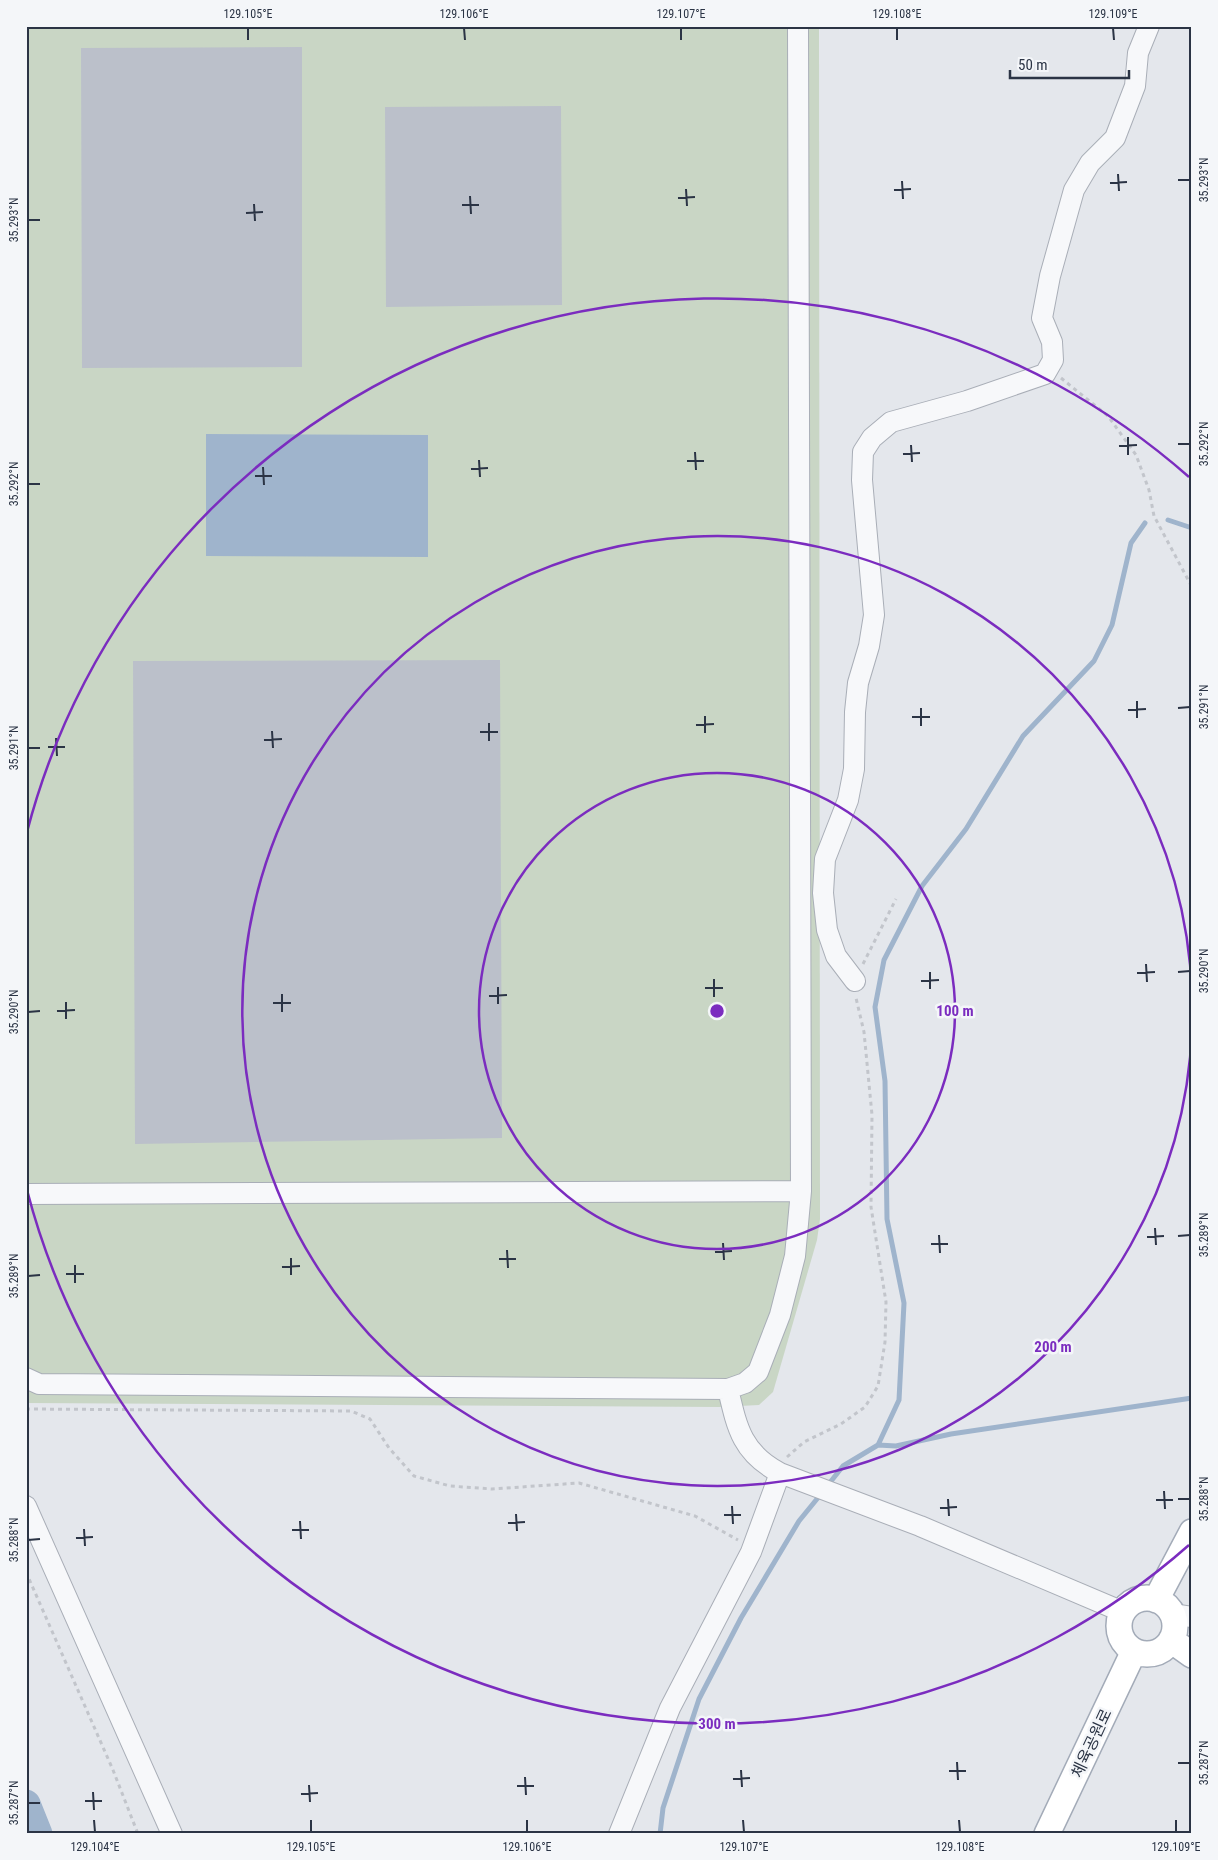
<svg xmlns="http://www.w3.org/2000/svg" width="1218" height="1860" font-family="'Roboto Condensed','Noto Sans KR',sans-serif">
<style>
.green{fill:#c9d6c5}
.water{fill:#9fb4cc}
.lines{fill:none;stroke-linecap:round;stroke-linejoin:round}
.stream{stroke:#9fb4cc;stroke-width:5}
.river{stroke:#9fb4cc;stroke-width:29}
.building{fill:#bbc0ca}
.minor-casing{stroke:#a9aeb7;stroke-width:22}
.major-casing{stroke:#a3abb8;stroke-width:28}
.path{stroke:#c2c5cb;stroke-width:3;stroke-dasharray:4 4;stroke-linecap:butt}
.minor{stroke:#f7f8fa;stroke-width:20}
.major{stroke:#fff;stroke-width:25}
.ticks{fill:none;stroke:#2b3445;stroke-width:2}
.ring{fill:none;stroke:#7b2cbf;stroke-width:2.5}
.labels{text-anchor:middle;stroke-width:5;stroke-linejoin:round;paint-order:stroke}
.street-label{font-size:16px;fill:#2b3445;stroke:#f4f6f9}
.centre{fill:#7b2cbf;stroke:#f4f6f9;stroke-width:2.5}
.ring-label{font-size:15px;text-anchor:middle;font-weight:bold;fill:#7b2cbf;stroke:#f4f6f9;stroke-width:5;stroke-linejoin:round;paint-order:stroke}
.neatline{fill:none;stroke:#2b3445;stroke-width:2}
.ticks-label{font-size:12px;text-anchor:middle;fill:#2b3445}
</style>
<rect width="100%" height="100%" fill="#e4e7ec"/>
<path class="green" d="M26 26H819L820 1219 817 1240 773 1392 759 1405 719 1407 26 1403Z"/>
<path class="water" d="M206 434 428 435V557L206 556Z"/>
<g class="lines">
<path class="stream" d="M1168 520 1192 528
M878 1445 896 1446 951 1434 1192 1398
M828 1485 843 1466 878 1445 899 1400 904 1303 887 1219 885 1081 875 1007 884 960 922 886 966 829 1023 736 1094 661 1112 625 1131 543 1145 523
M660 1834 663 1808 699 1699 741 1618 799 1521 821 1494"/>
<path class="river" d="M26 1804 38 1834"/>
</g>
<path class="building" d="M302 47V367L82 368 81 48Z
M561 106 562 305 386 307 385 107Z
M500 660 502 1138 135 1144 133 661Z"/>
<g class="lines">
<g class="minor-casing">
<path id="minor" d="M855 981 836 956 827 930 823 893 825 859 848 800 854 769 855 712 858 683 869 646 874 615 862 480 863 452 872 438 891 422 967 401 1045 374 1053 360 1052 342 1042 318 1050 276 1074 190 1090 163 1115 138 1135 86 1138 53 1149 26
M26 1194 801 1191
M26 1378 39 1384 728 1389 745 1383 758 1372 780 1315 795 1256 801 1191 798 26
M728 1389C737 1428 742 1453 780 1473L920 1526 1123 1612
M26 1506 172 1834
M1172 1614 1192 1617
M619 1834 670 1708 751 1552 780 1473"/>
</g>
<g class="major-casing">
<path id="major" d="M1119 1626a28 28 0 1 1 56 0a28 28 0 1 1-56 0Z
M1156 1600 1192 1532
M1171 1640 1192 1655
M1047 1834 1134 1651"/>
</g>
<path class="path" d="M1061 378 1108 416 1136 455 1149 490 1154 516 1192 587
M863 964 896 899
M26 1409 351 1411 370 1419 389 1448 414 1476 450 1486 492 1489 579 1483 695 1516 738 1540
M787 1457 804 1442 841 1424 865 1407 878 1386 885 1342 886 1302 871 1207 872 1115 864 1032 856 998
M26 1572 113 1770 138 1834"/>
<use href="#minor" class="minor"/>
<use href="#major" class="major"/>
</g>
<path class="ticks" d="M248 28V40M464 28 465 40M681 28V40M897 28V40M1113 28 1114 40M1118 174 1119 191M1178 180H1190M902 181 903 199M1110 183 1127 182M686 189 687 206M894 190 911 189M470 196 471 214M678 198 695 197M254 204 255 221M462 205H479M246 213 263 212M28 220H40M1128 437V455M1178 444H1190M911 445 912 462M1119 446 1137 445M695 452 696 470M903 454 920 453M479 460 480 477M687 461H704M263 467 264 485M471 469 488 468M255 476H272M28 484H40M1137 701V718M921 708V726M1178 708 1190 707M1128 710 1146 709M705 716V733M912 717H930M489 723V741M696 725 714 724M272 731 273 748M480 732H498M56 738 57 756M264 740 282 739M48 747H65M28 748H40M1146 964 1147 982M930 972V989M1178 972 1190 971M1137 973 1155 972M714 979V997M921 981 939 980M498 987V1004M705 988H723M282 994V1012M489 996 507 995M66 1002V1019M273 1003H291M57 1011 75 1010M28 1012 40 1011M1155 1228 1156 1245M939 1235 940 1253M1178 1236 1190 1235M1147 1237 1164 1236M723 1243 724 1260M931 1244H948M507 1250 508 1268M715 1252 732 1251M291 1258V1275M499 1259H516M75 1265V1283M282 1267 300 1266M66 1274H84M28 1276 40 1275M1164 1491 1165 1509M948 1499 949 1516M1178 1499H1190M1156 1500H1173M732 1506 733 1524M940 1508 957 1507M516 1514 517 1531M724 1515H741M300 1521 301 1539M508 1523 525 1522M84 1529 85 1546M292 1530H309M76 1538 93 1537M28 1540 40 1539M957 1762 958 1780M1178 1763H1190M741 1770 742 1787M949 1771H966M525 1777 526 1795M733 1779 750 1778M309 1785 310 1802M517 1786H534M93 1792 94 1810M301 1794 318 1793M85 1801H102M28 1803H40M94 1820 95 1832M311 1820V1832M527 1820V1832M743 1820 744 1832M959 1820 960 1832M1176 1820V1832"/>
<g class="ring">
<circle cx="717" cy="1011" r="238"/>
<path d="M1192 1028A475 475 0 1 1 1192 994"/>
<path d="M1189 1545A713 713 0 0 1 27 1190M27 832A713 713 0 0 1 1189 477"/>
</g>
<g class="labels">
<g class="street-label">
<text transform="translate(1091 1743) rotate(-65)" y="6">체육공원로</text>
</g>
</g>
<circle cx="717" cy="1011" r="8" class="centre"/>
<g class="ring-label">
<text x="955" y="1016">100 m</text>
<text x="1053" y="1352">200 m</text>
<text x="717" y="1729">300 m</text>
</g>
<rect width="1218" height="1860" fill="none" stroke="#f4f6f9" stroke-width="55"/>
<path d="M1010 70v8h119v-8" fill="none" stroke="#2b3445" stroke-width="2.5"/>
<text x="1018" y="70" font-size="15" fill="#2b3445" stroke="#f4f6f9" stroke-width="4" paint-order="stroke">50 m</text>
<rect x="28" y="28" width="1162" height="1804" class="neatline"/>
<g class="ticks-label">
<text x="248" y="18">129.105°E</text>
<text x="464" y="18">129.106°E</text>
<text x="681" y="18">129.107°E</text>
<text x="897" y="18">129.108°E</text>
<text x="1113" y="18">129.109°E</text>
<text transform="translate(1204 180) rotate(-90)" y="4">35.293°N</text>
<text transform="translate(14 220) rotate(-90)" y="4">35.293°N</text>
<text transform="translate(1204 444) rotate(-90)" y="4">35.292°N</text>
<text transform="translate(14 484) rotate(-90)" y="4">35.292°N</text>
<text transform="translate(1204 707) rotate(-90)" y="4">35.291°N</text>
<text transform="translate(14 748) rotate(-90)" y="4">35.291°N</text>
<text transform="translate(1204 971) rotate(-90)" y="4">35.290°N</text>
<text transform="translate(14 1012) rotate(-90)" y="4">35.290°N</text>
<text transform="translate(1204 1235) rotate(-90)" y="4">35.289°N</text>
<text transform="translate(14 1276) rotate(-90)" y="4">35.289°N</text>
<text transform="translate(1204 1499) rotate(-90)" y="4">35.288°N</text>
<text transform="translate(14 1540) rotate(-90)" y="4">35.288°N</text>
<text transform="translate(1204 1763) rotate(-90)" y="4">35.287°N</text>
<text transform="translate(14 1803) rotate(-90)" y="4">35.287°N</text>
<text x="95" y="1851">129.104°E</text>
<text x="311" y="1851">129.105°E</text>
<text x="527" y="1851">129.106°E</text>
<text x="744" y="1851">129.107°E</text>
<text x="960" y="1851">129.108°E</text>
<text x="1176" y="1851">129.109°E</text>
</g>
</svg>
